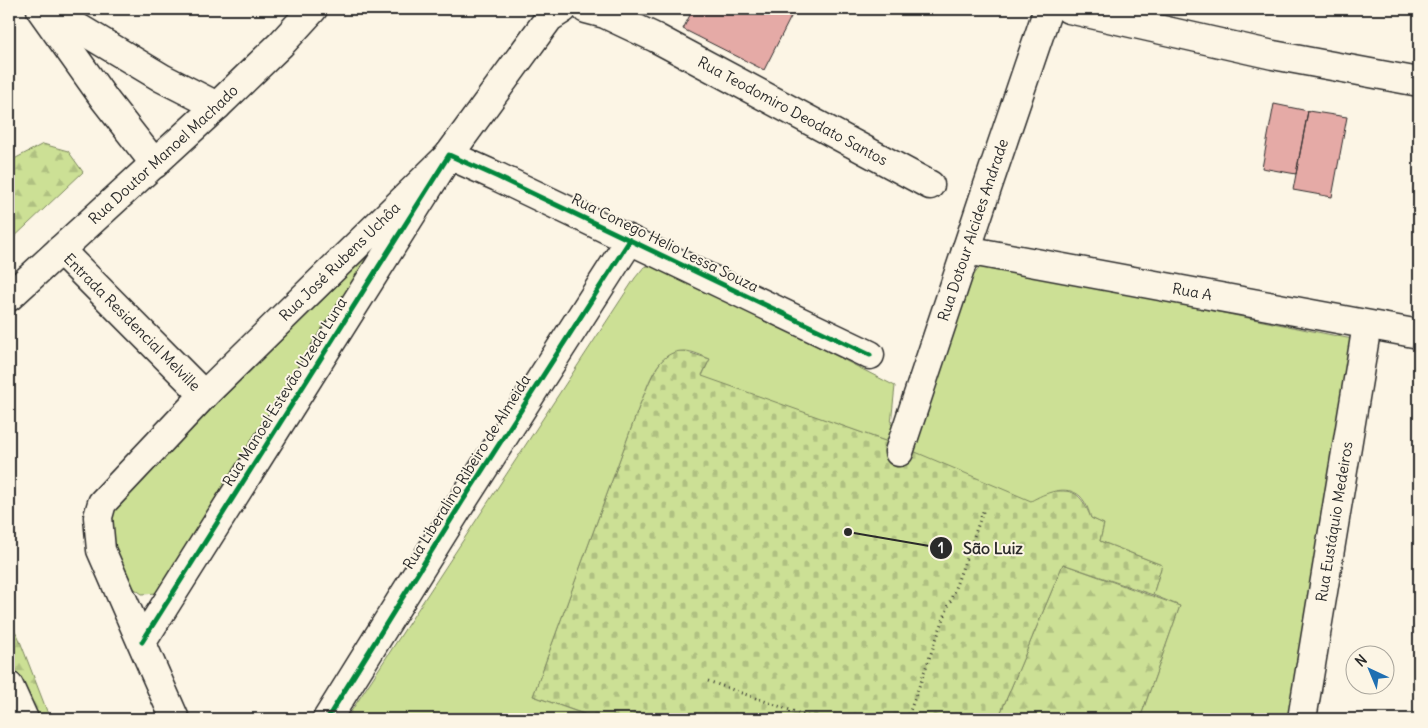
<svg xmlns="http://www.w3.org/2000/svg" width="1428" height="728" font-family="Delius,sans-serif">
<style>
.forest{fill:url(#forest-firs);stroke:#7c8660}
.cemetery{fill:url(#cemetery-stones);stroke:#7c8660}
.green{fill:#cce095;stroke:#7c8660}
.building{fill:#e5aaa6;stroke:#2b2b2b}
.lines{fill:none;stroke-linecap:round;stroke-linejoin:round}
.minor-casing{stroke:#2b2b2b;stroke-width:31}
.path{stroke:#2b2b2b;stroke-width:3;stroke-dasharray:1 4;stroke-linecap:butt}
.minor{stroke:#fcf5e5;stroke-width:28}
.cycleway-casing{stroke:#fcf5e5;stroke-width:8}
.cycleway{stroke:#00873e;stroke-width:5}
.labels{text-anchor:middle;stroke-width:4;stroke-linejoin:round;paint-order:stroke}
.street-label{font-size:15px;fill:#2b2b2b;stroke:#fcf5e5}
.leader{fill:none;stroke:#2b2b2b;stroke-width:2}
.callout-dot{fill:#2b2b2b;stroke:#fcf5e5;stroke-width:2}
.mark-label{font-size:15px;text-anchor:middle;font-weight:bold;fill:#fff}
.callout-label{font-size:16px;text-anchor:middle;font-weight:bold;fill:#2b2b2b;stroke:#fcf5e5;stroke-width:4;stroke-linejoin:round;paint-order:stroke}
</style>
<defs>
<pattern id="forest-firs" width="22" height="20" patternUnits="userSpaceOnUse" patternTransform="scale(1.25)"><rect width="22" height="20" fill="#cce095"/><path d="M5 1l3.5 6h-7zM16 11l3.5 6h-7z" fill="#afc081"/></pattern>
<pattern id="cemetery-stones" width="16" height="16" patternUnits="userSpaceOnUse" patternTransform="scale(1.25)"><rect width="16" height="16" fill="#cce095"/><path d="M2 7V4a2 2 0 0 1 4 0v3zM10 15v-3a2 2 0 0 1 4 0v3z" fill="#afc081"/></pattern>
</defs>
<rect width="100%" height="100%" fill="#fcf5e5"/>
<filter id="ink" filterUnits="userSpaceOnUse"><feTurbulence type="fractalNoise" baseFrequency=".02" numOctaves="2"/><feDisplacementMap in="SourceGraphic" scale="10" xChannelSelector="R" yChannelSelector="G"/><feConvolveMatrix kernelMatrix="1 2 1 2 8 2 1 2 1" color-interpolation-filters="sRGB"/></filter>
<g filter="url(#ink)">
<path class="forest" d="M43 144 68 151 83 172 9 242V164L16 158Z
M1063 564 1180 606 1140 719H998Z
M9 621 18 636 50 719H9Z"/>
<path class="cemetery" d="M684 351 710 359 702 375 913 451 1047 492C1074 489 1080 491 1091 518L1104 524 1100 541 1162 565 1153 595 1063 564 998 719H598L533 696 640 404C647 389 656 359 672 353 676 351 681 351 684 351Z"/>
<path class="green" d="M393 231 158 593 142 594 129 585 107 525 118 501Z
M657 264 895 386 891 424 896 429 891 443 702 376 710 359C702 356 693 351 684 351 657 350 649 384 640 404L533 696 597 719H346L635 278 644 267Z
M980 267H996L1352 339 1295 719H1140L1180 606 1153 595 1162 565 1100 541 1104 524 1091 518C1089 511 1086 502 1080 496 1066 484 1045 493 1031 501L913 451 973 276Z"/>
<path class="building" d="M693 9H795L764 70 683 29Z
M1274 104 1308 111 1296 174 1262 168Z
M1308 111 1347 117 1332 197 1293 190Z"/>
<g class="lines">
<g class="minor-casing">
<g id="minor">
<path d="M47 9 162 78 217 106"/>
<path id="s1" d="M586 9 605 14 656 38 930 185"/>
<path d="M1069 9 1273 55 1419 82"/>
<path d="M41 10 105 100 155 164"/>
<path id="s2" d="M60 250 204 395"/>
<path id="s3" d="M966 250 1419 334"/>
<path id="s4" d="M9 297 217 106 281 44 313 9"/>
<path id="s5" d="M899 452 983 200 1048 9"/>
<path d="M142 642 449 155 498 177 870 355"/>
<path d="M9 686 24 719"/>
<path id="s6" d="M175 719 101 550 98 517 102 503 204 395 449 155 549 18 563 9"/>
<path d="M327 719 462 502 630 240"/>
<path id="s7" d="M1302 719 1367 325"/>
</g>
</g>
<path class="path" d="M708 681 815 719
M907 719 984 509"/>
<use href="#minor" class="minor"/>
<g class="cycleway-casing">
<path id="cycleway" d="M142 642 449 155 498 177 870 355
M327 719 462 502 630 240"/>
</g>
<use href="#cycleway" class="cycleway"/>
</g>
</g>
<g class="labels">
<g class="street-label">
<text dy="5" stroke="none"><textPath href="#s1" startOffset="231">Rua Teodomiro Deodato Santos</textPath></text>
<text dy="5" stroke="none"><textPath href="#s4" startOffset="210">Rua Doutor Manoel Machado</textPath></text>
<text dy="5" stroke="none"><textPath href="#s5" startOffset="234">Rua Dotour Alcides Andrade</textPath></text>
<text transform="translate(665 243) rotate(26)" y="5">Rua Conego Helio Lessa Souza</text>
<text dy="5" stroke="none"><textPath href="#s6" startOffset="571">Rua José Rubens Uchôa</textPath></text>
<text dy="5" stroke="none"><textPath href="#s3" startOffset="230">Rua A</textPath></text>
<text dy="5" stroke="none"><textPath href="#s2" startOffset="102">Entrada Residencial Melville</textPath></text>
<text transform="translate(285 392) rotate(-58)" y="5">Rua Manoel Estevão Uzeda Luna</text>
<text transform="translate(467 472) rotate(-58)" y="5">Rua Liberalino Ribeiro de Almeida</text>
<text dy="5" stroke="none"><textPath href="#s7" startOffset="200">Rua Eustáquio Medeiros</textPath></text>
</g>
</g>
<path class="leader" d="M848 532L941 548"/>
<g class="callout-dot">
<circle cx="848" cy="532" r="5"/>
<circle cx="941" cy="548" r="12"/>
</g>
<g class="mark-label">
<text x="941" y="553">1</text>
</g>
<g class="callout-label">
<text x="993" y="554">São Luiz</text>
</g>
<rect width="1428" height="728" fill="none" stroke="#fcf5e5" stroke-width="30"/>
<rect x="15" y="15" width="1398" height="698" fill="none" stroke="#2b2b2b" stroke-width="2" filter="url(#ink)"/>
<g transform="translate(1370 670) rotate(316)"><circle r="24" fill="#fcf5e5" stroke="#a8a49b"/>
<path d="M0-4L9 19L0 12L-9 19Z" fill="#1f6fb2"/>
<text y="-8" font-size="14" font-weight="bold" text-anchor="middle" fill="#2b2b2b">N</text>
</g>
</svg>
